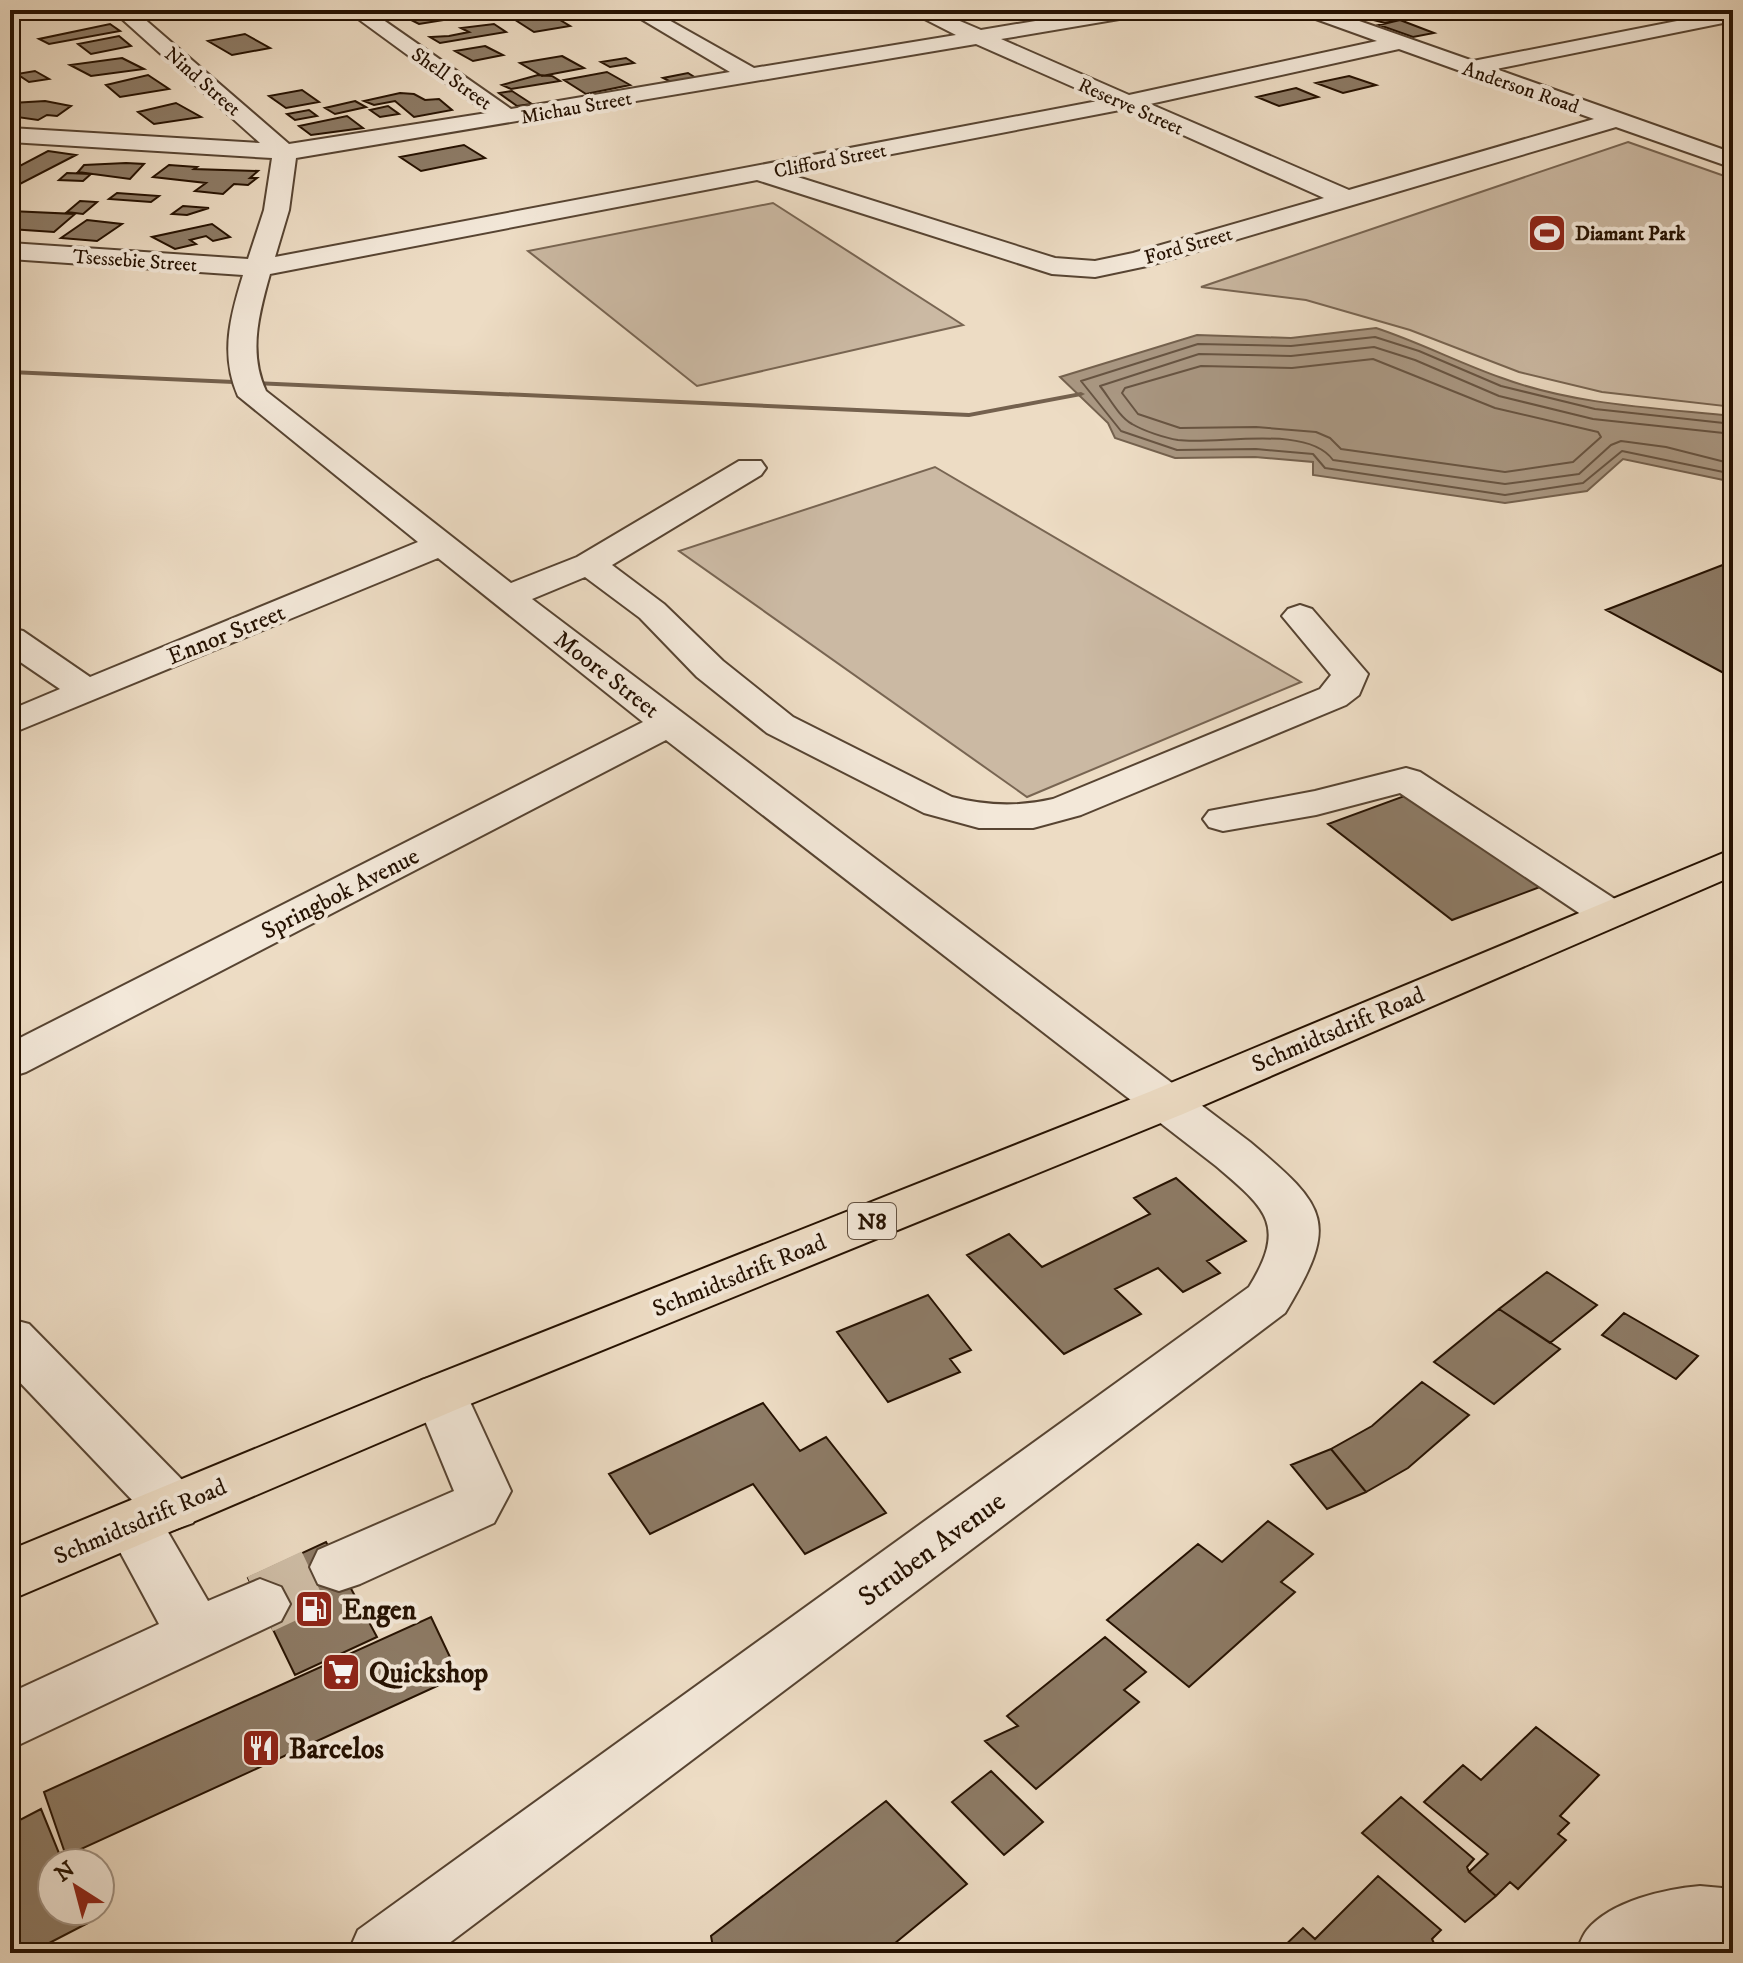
<svg xmlns="http://www.w3.org/2000/svg" width="1743" height="1963" font-family="'IM FELL DW Pica',serif">
<style>
.green{fill:#cbb9a3;stroke:#786552;stroke-width:2}
.water{fill:#a99782;stroke:#74614e;stroke-width:2}
.lines{fill:none;stroke-linecap:round;stroke-linejoin:round}
.shore{stroke:#675442;stroke-width:2}
.stream{fill:#74614e;fill-rule:evenodd}
.building{fill:#8d7b66;stroke:#251101;stroke-width:2}
.minor-tunnel{stroke:#cfbea7;stroke-width:60;stroke-dasharray:60 30;stroke-linecap:butt}
.minor-casing{stroke:#574432;stroke-width:4}
.highway-casing{stroke:#251101;stroke-width:4}
.minor{fill:#f3e8d9;fill-rule:evenodd}
.highway{fill:#eddcc4;fill-rule:evenodd}
.labels{text-anchor:middle;stroke-width:8;stroke-linejoin:round;paint-order:stroke}
.far-street-label{font-size:20px;fill:#251101;stroke:#f3e8d9}
.far-poi-label{font-size:20px;font-weight:bold;fill:#251101;stroke:#f3e8d9;text-anchor:start}
.shield{fill:#f3e8d9;stroke:#635242;stroke-width:2}
.shield-label{font-size:22px;font-weight:bold;fill:#251101}
.street-label{font-size:24px;fill:#251101;stroke:#f3e8d9}
.near-street-label{font-size:28px;fill:#251101;stroke:#f3e8d9}
.near-poi-label{font-size:28px;font-weight:bold;fill:#251101;stroke:#f3e8d9;text-anchor:start}
</style>
<rect width="100%" height="100%" fill="#eddcc4"/>
<filter id="stains"><feTurbulence type="fractalNoise" baseFrequency=".0025" numOctaves="4"/><feColorMatrix values="0 0 0 0 .2 0 0 0 0 .09 0 0 0 0 .02 0 0 0 .5 -.17"/></filter>
<radialGradient id="worn" r=".72"><stop offset=".6" stop-color="#630" stop-opacity="0"/><stop offset="1" stop-color="#630" stop-opacity=".3"/></radialGradient>
<path class="green" d="M1628 142 1733 179V407L1602 392 1519 372 1410 330 1306 300 1201 287Z
M773 203 963 325 697 386 528 251Z
M935 467 1301 682 1027 797 679 551Z"/>
<path class="water" d="M1376 328C1419 342 1459 363 1502 378 1575 405 1656 408 1733 416V482L1623 459 1587 491 1505 503 1313 475V462L1255 457 1175 458 1115 438 1108 423 1060 377 1197 335 1291 338Z"/>
<g class="lines">
<path class="shore" d="M1373 359 1495 408 1598 432 1601 437 1573 462 1505 472 1341 449 1330 438 1316 432 1256 427 1180 428 1138 414 1122 393 1125 388 1201 366 1292 368Z
M1733 424 1595 409 1501 386 1419 351 1375 337 1291 346 1198 344 1081 381 1121 431 1177 450 1256 449 1313 454 1325 468 1505 495 1583 483 1622 451 1733 474
M1733 434 1593 419 1499 396 1415 360 1374 347 1291 356 1199 354 1100 386C1109 397 1119 417 1132 424 1144 431 1165 438 1178 440 1219 445 1307 424 1333 460L1505 484 1579 474 1611 445 1621 441 1666 447 1733 464"/>
<path class="stream" d="M10 370 969 413 1081 392 1085 394 1081 396 969 417 10 374Z"/>
</g>
<path class="building" d="M415 10H440L456 18 419 24 397 13Z
M1380 10H1423L1432 13 1385 23 1354 15Z
M545 11 570 26 534 32 509 16Z
M1400 20 1434 33 1413 37 1379 25Z
M110 24 120 31 49 44 39 39Z
M494 24 506 32 440 43 430 37 449 36 469 32 461 28Z
M245 34 270 48 232 55 208 41Z
M119 36 131 46 91 54 78 44Z
M485 46 503 55 473 61 455 51Z
M562 56 584 68 542 76 520 63Z
M122 58 144 69 91 76 70 65Z
M626 58 634 63 610 67 601 62Z
M35 71 49 79 29 82 17 74Z
M607 72 630 85 586 94 564 80Z
M688 73 696 78 671 82 663 78Z
M148 75 169 89 120 97 106 85Z
M538 75 552 76 560 81 511 89 502 85Z
M1349 76 1376 85 1343 93 1316 83Z
M1296 88 1318 97 1279 106 1257 97Z
M302 90 319 102 286 108 269 96Z
M512 91 532 104 517 106 499 93Z
M400 93 414 94 425 100 439 99 452 110 414 117 395 101 374 105 364 101Z
M45 101 71 106 57 116 47 115 38 120 10 116 12 103Z
M355 101 366 107 335 114 325 108Z
M176 103 201 117 154 124 138 112Z
M388 106 399 114 380 117 370 110Z
M309 110 317 116 295 120 287 114Z
M347 116 363 128 311 135 299 126Z
M464 145 485 158 421 171 400 157Z
M48 151 76 155 16 186H10V171Z
M126 163 144 164 130 179 78 172 84 165Z
M169 165 197 167 194 169 258 171 250 178H257L248 185 234 184 223 194 195 191 206 183 153 177Z
M67 173 91 174 83 181 59 180Z
M117 193 159 196 151 202 109 199Z
M80 201 97 202 83 214 67 212Z
M183 206 209 208 187 215 172 214Z
M10 211 75 214 54 232 10 229Z
M87 220 122 224 97 241 61 238Z
M212 224 230 237 213 241 206 236 190 240 196 244 175 249 152 237Z
M1733 561V678L1606 610Z
M1407 795 1540 887 1452 920 1328 824Z
M1176 1178 1246 1241 1207 1261 1220 1273 1183 1292 1158 1268 1115 1289 1141 1314 1064 1354 967 1255 1009 1234 1042 1267 1150 1214 1134 1198Z
M1547 1272 1597 1305 1550 1343 1499 1309Z
M928 1295 971 1350 950 1359 960 1372 888 1402 837 1332Z
M1499 1309 1560 1349 1494 1404 1434 1362Z
M1624 1313 1698 1356 1676 1379 1602 1335Z
M1422 1382 1469 1415 1408 1468 1366 1492 1331 1449 1372 1426Z
M763 1403 800 1451 826 1437 886 1513 805 1554 753 1484 650 1534 609 1474Z
M1331 1449 1366 1492 1327 1509 1291 1465Z
M1268 1521 1313 1554 1281 1582 1295 1592 1189 1687 1107 1620 1198 1544 1222 1562Z
M326 1542 377 1637 295 1675 248 1578Z
M431 1617 459 1676 66 1856 44 1792Z
M1105 1637 1146 1672 1124 1690 1139 1702 1036 1789 985 1741 1018 1726 1007 1716Z
M1536 1727 1599 1775 1560 1816 1569 1823 1558 1834 1566 1840 1518 1889 1510 1882 1496 1896 1469 1872 1488 1854 1424 1802 1463 1765 1481 1780Z
M991 1771 1043 1822 1004 1855 952 1802Z
M1401 1797 1474 1859 1467 1867 1469 1872 1496 1896 1465 1922 1362 1833Z
M886 1801 967 1884 883 1953H714L711 1936Z
M41 1809 63 1863H52V1911H83L88 1923 30 1953H10V1825Z
M1378 1876 1441 1930 1432 1939 1437 1950 1434 1953H1277L1303 1928 1315 1939Z"/>
<g class="lines">
<path class="minor-tunnel" d="M260 1604 339 1567"/>
<g class="minor-casing">
<path id="minor" d="M10 10H29L10 18Z
M112 10H134L289 144 487 113 346 10H369L511 109 730 72 626 10H651L754 68 956 35 907 10H934L981 30 1101 10H1147L1137 16 1001 39 1129 95 1377 41 1302 14 1299 10H1328L1473 61 1733 10V21L1496 69 1733 153V168L1616 127 1147 266 1095 277 1052 274 757 180 270 274C259 313 248 353 266 391L511 583 577 557 739 461H761L766 468 761 475 612 565 664 604 723 661 793 717 952 797C986 806 1019 807 1053 799L1320 689 1331 675 1282 616 1288 609 1300 605 1312 609 1368 674 1359 695 1346 705 1081 815 1033 828H979L924 813 767 733 697 677 640 618 585 577 532 599 1250 1142C1329 1208 1339 1223 1285 1313L436 1953H348L358 1930 1249 1287C1288 1224 1265 1208 1216 1166L666 740 26 1072 10 1077V1043L643 722 438 558 10 734V710L60 689 10 655V628L23 631 90 677 418 542 238 396C220 355 230 317 243 275L10 259V243L248 259 264 210 272 158 10 142V128L260 143ZM976 44 1103 100 275 257 289 210 296 158ZM1399 49 1594 119 1349 190 1150 104ZM1125 109 1324 198 1133 253 1095 261 1055 258 788 174Z
M1406 768 1420 772 1624 905 1630 914 1624 923 1609 927 1594 923 1400 793 1316 815 1223 831 1209 827 1203 819 1209 811 1315 791Z
M10 1319 29 1324 193 1491 201 1507 193 1523 173 1530 165 1527 208 1601 260 1579 281 1587 290 1604 281 1621 10 1749V1693L159 1624 105 1524 114 1508 133 1501 10 1372Z
M441 1374 460 1380 511 1491 494 1523 360 1584 339 1591 318 1584 310 1567 318 1550 454 1491 414 1394 422 1380Z
M1700 1886 1733 1889V1951L1576 1953C1579 1946 1582 1936 1587 1930 1611 1901 1665 1889 1700 1886Z"/>
</g>
<g class="highway-casing">
<path id="highway" d="M1733 849V876L1183 1114 460 1408 10 1600V1550L422 1380 1149 1092Z"/>
</g>
<use href="#minor" class="minor"/>
<use href="#highway" class="highway"/>
</g>
<defs>
<g id="stadium-square" transform="scale(2)"><rect x="-9" y="-9" width="18" height="18" rx="4" fill="#8f2418" stroke="#f3e8d9"/><path d="M0-5a6.5 5 0 1 0 0 10a6.5 5 0 1 0 0-10ZM-3.5-1.8h7v3.6h-7Z" fill="#fff"/></g>
<g id="fuel-square" transform="scale(2)"><rect x="-9" y="-9" width="18" height="18" rx="4" fill="#8f2418" stroke="#f3e8d9"/><path d="M-5.5-6h7V0h2V4h1.3V-2.5L3-4.5l.8-.8L6-3V5H2.5V1h-1V6h-7ZM-4.2-4.7v3.2H.2V-4.7Z" fill="#fff"/></g>
<g id="supermarket-square" transform="scale(2)"><rect x="-9" y="-9" width="18" height="18" rx="4" fill="#8f2418" stroke="#f3e8d9"/><path d="M-6-5.5h2.5l.6 2H6L4.5 2H-2.5L-4.4-4H-6ZM-1.5 3.2a1.3 1.3 0 1 0 .1 0ZM3 3.2a1.3 1.3 0 1 0 .1 0Z" fill="#fff"/></g>
<g id="restaurant-square" transform="scale(2)"><rect x="-9" y="-9" width="18" height="18" rx="4" fill="#8f2418" stroke="#f3e8d9"/><path d="M-5-6h1v4h1v-4h1v4h1v-4h1v5L-1.5 .5V6h-2V.5L-5-1ZM5-6V6H3V1.5H1.5Q1.5-4 5-6Z" fill="#fff"/></g>
</defs>
<g fill-rule="evenodd">
<use href="#stadium-square" x="1547" y="233"/>
<use href="#fuel-square" x="314" y="1609"/>
<use href="#supermarket-square" x="341" y="1672"/>
<use href="#restaurant-square" x="261" y="1748"/>
</g>
<g class="labels">
<g class="far-street-label">
<text transform="translate(452 78) rotate(35)" y="7">Shell Street</text>
<text transform="translate(203 81) rotate(41)" y="7">Nind Street</text>
<text transform="translate(1521 87) rotate(19)" y="7">Anderson Road</text>
<text transform="translate(1131 106) rotate(24)" y="7">Reserve Street</text>
<text transform="translate(576 107) rotate(-10)" y="7">Michau Street</text>
<text transform="translate(830 160) rotate(-11)" y="7">Clifford Street</text>
<text transform="translate(1188 245) rotate(-16)" y="7">Ford Street</text>
<text transform="translate(135 260) rotate(4)" y="7">Tsessebie Street</text>
</g>
<g class="far-poi-label">
<text x="1575" y="240">Diamant Park</text>
</g>
<rect class="shield" x="848" y="1203" width="48" height="36" rx="6"/>
<g class="shield-label">
<text x="872" y="1229">N8</text>
</g>
<g class="street-label">
<text transform="translate(226 634) rotate(-22)" y="8">Ennor Street</text>
<text transform="translate(607 674) rotate(38)" y="8">Moore Street</text>
<text transform="translate(340 893) rotate(-27)" y="8">Springbok Avenue</text>
<text transform="translate(1338 1029) rotate(-23)" y="8">Schmidtsdrift Road</text>
<text transform="translate(739 1275) rotate(-22)" y="8">Schmidtsdrift Road</text>
<text transform="translate(140 1521) rotate(-23)" y="8">Schmidtsdrift Road</text>
</g>
<g class="near-street-label">
<text transform="translate(931 1548) rotate(-36)" y="10">Struben Avenue</text>
</g>
<g class="near-poi-label">
<text x="342" y="1619">Engen</text>
<text x="369" y="1682">Quickshop</text>
<text x="289" y="1758">Barcelos</text>
</g>
</g>
<rect width="1743" height="1963" fill="none" stroke="#eddcc4" stroke-width="40"/>
<rect x="12" y="12" width="1719" height="1939" fill="none" stroke="#251101" stroke-width="4"/>
<rect x="20" y="20" width="1703" height="1923" fill="none" stroke="#251101" stroke-width="2"/>
<g transform="translate(76 1887) rotate(324)"><circle r="38" fill="#f3e8d9" stroke="#a19283" stroke-width="2"/>
<path d="M0-6L14 30L0 20L-14 30Z" fill="#8f2418"/>
<text y="-12" font-size="22" font-weight="bold" text-anchor="middle" fill="#251101">N</text>
</g>
<rect width="100%" height="100%" filter="url(#stains)"/>
<rect width="100%" height="100%" fill="url(#worn)"/>
</svg>
